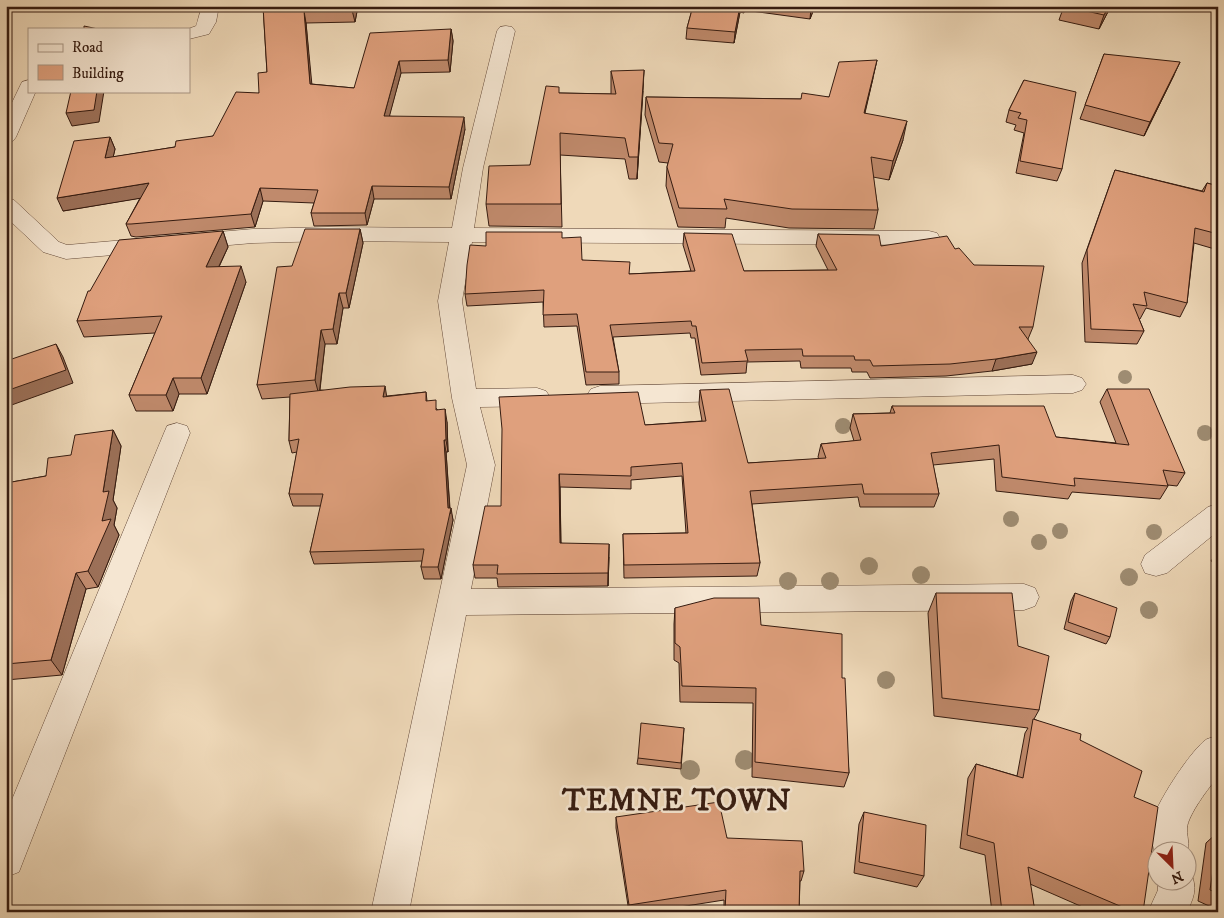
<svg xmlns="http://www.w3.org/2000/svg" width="1224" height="918" font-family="'IM FELL DW Pica',serif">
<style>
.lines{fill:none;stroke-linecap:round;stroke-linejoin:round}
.street-casing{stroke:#644a3a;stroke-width:1}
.street{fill:#f5e6d2;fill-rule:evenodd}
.tree{fill:#9e8c72}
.wall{fill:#c08a6c;stroke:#351b10}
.shaded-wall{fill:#9c7058;stroke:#351b10}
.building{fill:#dfa07d;stroke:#351b10}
.labels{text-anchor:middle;stroke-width:5;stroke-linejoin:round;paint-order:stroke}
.near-district-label{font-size:30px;font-weight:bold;letter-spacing:1px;fill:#351b10;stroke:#f5e6d2}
</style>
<rect width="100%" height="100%" fill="#efd9b9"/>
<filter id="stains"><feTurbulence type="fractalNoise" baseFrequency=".004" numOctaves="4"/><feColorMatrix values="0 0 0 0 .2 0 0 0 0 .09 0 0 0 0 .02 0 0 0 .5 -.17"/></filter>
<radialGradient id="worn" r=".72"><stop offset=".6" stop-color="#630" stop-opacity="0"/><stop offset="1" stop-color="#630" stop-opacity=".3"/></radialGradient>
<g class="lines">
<g class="street-casing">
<path id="street" d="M202 6H219L216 22 209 34 189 39 188 29 196 26Z
M506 26 512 27 515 31 483 168 474 228 929 231 937 233 940 238 937 243 929 245 472 242 462 301 476 389 537 388 546 391 550 397 546 403 537 406 480 407 495 465 471 589 1024 584 1035 588 1039 597 1035 606 1024 610 466 615 409 912H371L467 465 452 398 438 301 449 242 328 241 253 243 66 259 43 252 6 217V199L14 200 59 242 67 245 253 229 328 227 452 228 463 168 497 31 500 27Z
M29 80V91H36L16 137 13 141 6 143V115L20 86 22 82Z
M1073 375 1082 378 1086 384 1082 390 1073 393 600 404 591 401 587 395 591 389 600 386Z
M177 423 187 426 190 433 24 859 19 872 6 877V814L164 433 167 426Z
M1218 504V531L1167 573 1156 576 1145 573 1141 564 1145 555 1208 507Z
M1218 735V777C1209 787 1188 815 1187 828 1187 840 1191 847 1186 859V850H1156V857C1153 848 1151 836 1151 826 1152 809 1192 748 1207 739 1210 738 1214 737 1218 735Z
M1186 866 1189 867C1197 887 1196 893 1187 912H1148L1158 890 1157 880H1186Z"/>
</g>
<use href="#street" class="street"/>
</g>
<g class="tree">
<circle cx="1125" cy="377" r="7"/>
<circle cx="843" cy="426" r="8"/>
<circle cx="1205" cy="433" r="8"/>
<circle cx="1011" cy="519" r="8"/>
<circle cx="1060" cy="531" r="8"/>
<circle cx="1154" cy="532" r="8"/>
<circle cx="1039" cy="542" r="8"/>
<circle cx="869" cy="566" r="9"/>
<circle cx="921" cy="575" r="9"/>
<circle cx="1129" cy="577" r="9"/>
<circle cx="788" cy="581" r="9"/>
<circle cx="830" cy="581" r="9"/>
<circle cx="1149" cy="610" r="9"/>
<circle cx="886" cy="680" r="9"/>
<circle cx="745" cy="760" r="10"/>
<circle cx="690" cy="770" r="10"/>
</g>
<path class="wall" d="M263 6H358L355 22 306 23 311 84 354 88 451 29 453 41 450 72 401 73 389 116 465 129 451 199H374L367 225 314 226 311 213 314 203 263 201 255 227 136 237 131 236 126 224 140 198 63 211 110 137 115 149 113 157 175 147 213 136 259 93 267 72Z
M693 6H815L810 19 744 10V13L740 12 734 43 686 39 687 28Z
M1064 6H1111L1099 29 1059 20Z
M1104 54 1174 75 1144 136 1080 119Z
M611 71 643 91 637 179H629L625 159 560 155 562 227 489 226 486 204 530 165 559 93 611 94Z
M873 78 865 113 903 140 889 180 873 177 878 210 874 229 789 228 726 218 725 228 678 227 666 186 667 167 668 163 659 162 645 115 646 97 801 99 829 97Z
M1024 80 1062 169 1057 181 1016 173 1024 133 1014 130 1016 125 1006 122 1009 110Z
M1115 170 1202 191 1207 183 1218 186V250L1194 243 1187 303 1180 317 1146 308 1140 319H1139L1144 331 1137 344 1085 342 1082 263Z
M360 229 363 243 349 308H343L337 344H325L320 390 387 396 426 392 427 401 438 410 447 422 448 452H446L450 508 453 520 441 579H424L421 567 422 561 314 564 310 552 321 506H293L289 494 297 452 292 453 289 441 290 397 262 399 257 385 292 266Z
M223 231 228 247 219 267 246 282 207 394H179L173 411H136L129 395 155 333 84 337 77 321 90 291Z
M684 233 744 271 828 270 816 246 818 234 881 246 955 249 974 265 1033 327 1028 339 1032 364 992 371 946 376 870 378 867 372H852L851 368H801L800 361 747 362 746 373 701 375 695 338H691L690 333 613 337 619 372V384L586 385 577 326 544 327 543 302 467 306 465 294 486 246 562 238 582 260 630 274 691 271 683 245Z
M1107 389 1185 473 1177 486 1168 485V486L1160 499 1072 492 1068 499 996 491 994 459 933 465 939 494 934 507H860L858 497 752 504 760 563 757 576 624 578 623 534 686 533 682 476 631 480V489L560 487 561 543 609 557 608 586 498 587 497 578H475L473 565 501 506 645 425 702 421 699 404 700 390 748 463 819 459 818 457 821 444 854 441 850 428 853 414 890 413 892 406 1056 437 1116 443 1100 402Z
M113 430 121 446 113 500 117 508 114 525 119 535 98 587 86 589 62 675 6 680V483L46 476 71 455Z
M1218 551V566L1211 561Z
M936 593 1018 646 1039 710 1034 719 1080 740 1134 797 1143 912H1094L1030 884 1035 912H992L985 855 960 848 968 778 976 764 1017 776 1025 733 1028 728 934 716 928 613Z
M1075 593 1110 637 1106 644 1064 629 1071 601Z
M675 608 761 625 842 678 849 773 844 787 752 777 753 703 680 702 679 663 674 660V624Z
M684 728 681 769 637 764 638 758Z
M864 812 924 876 917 887 854 873 859 824Z
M616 817 727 838 804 871 801 881H800L799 912H724V900L648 912H629L616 828Z
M1218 832V910L1198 901 1206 843Z"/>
<path class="shaded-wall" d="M353 6H358L355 22 352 10Z
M740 6V12L734 43 735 32Z
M812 6H815L810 19 811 8Z
M1109 6H1111L1099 29 1104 15Z
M304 11 306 23 313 96 310 84Z
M451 29 453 41 450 72 448 60Z
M877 60 873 78 860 132 864 113Z
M399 61 401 73 386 129 384 116Z
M1180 62 1174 75 1144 136 1150 122Z
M644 70 643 91 637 179 638 157Z
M97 91H104L99 122 72 126 66 113Z
M464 117 465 129 451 199 449 187Z
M907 121 903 140 889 180 893 161Z
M110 137 115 149 110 171 105 158Z
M149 183 154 196 63 211 57 198Z
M372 186 374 199 367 225 365 213Z
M260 188 263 201 255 227 251 214Z
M360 229 363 243 349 308 346 293Z
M223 231 228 247 211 283 206 267Z
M241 266 246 282 207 394 201 378Z
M339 293 343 308 337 344 333 329Z
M321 330 325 344 319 395 315 380Z
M56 344 63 357 73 383 6 407V391Z
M1037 352 1032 364 992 371 996 359Z
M173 378 179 394 173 411 166 395Z
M385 386 387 398 383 397Z
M445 409 447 422 448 452 446 440Z
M113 430 121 446 113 500 117 508 114 525 119 535 98 587 88 571 102 521 103 492Z
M6 432 9 445 6 446Z
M444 440 446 452 450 514 451 508 453 520 441 579 438 567 448 508Z
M559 474 560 487 561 557 560 543Z
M609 544V557L608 586V573Z
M76 573 86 589 62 675 51 660Z"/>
<path class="building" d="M263 6H353L352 10 304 11 310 84 354 88 370 33 451 29 448 60 399 61 384 116 464 117 449 187 372 186 365 213H311L318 190 260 188 251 214 131 224H126L149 183 57 198 74 141 110 137 105 158 175 147 176 141 213 136 236 92 259 93 258 73 267 72Z
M693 6H740L735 32 687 28Z
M795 6H812L811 8Z
M1064 6H1109L1104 15Z
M84 26 98 29H84Z
M1104 54 1180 62 1150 122 1085 105Z
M877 60 864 113 907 121 893 161 871 157 878 210 792 209 724 199 727 209 679 208 667 167 673 144 659 143 646 97 801 99 802 93 829 97 839 62Z
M644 70 638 157H629L625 138 560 133 561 204H486L489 166 530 165 546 86 559 87V93L616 94 611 71Z
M1024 80 1076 92 1062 169 1020 161 1027 120 1018 118 1021 113 1009 110Z
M71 91H97L94 110 66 113Z
M1115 170 1204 192 1207 183 1218 186V234L1195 228 1187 303 1144 292 1147 306 1133 304 1144 331 1091 329 1087 250Z
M305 229H360L346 293H339L333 329 321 330 315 380 257 385 277 267 292 266Z
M223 231 206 267 241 266 201 378H173L166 395H129L162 316 77 321 88 291H90L119 240Z
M486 232H562V238L581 237 582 260 630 262 629 274 695 271 684 233 732 234 744 271 837 270 818 234 879 235 881 246 947 236 955 249 959 248 974 265 1044 266 1033 327H1019L1037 352 996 359 950 364 873 366 870 360H855L854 356H803L802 349 745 350 748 361 702 363 696 326H692L691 321 610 325 619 372H586L577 314 543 315 544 290 465 294 467 265 470 245 486 246Z
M56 344 66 370 6 391V361Z
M385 386 383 397 426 392V401L436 400V410L445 409 446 440H444L448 508H451L438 567H421L424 549 310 552 323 494H289L299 439 289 441 290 394 350 387Z
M729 389 748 463 826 458 821 444 861 440 853 414 895 413 892 406H1044L1056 437 1129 445 1107 389H1149L1185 473 1163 470 1168 486 1074 478 1075 486 1002 477 999 445 931 453 939 494H864L862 484 750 491 760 563 624 565 623 534 688 533 682 463 631 467V476L559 474 560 543 609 544 608 573 497 574 498 565H473L485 506H501L502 429 499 397 638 392 645 425 706 421 700 390Z
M113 430 103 492 109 491 102 521 111 519 88 571 76 573 51 660 6 664V483L46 476 48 458 71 455 75 435Z
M936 593H1012L1018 646 1049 656 1039 710 942 698Z
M1075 593 1117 608 1110 637 1068 622Z
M714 598H759L761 625 842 634V678H845L849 773 755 762 756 688 682 686 680 647 675 643V608Z
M1033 719 1081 734 1080 740 1142 771 1134 797 1158 807 1143 912H1134L1028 867 1035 912H1002L994 843 967 835 976 764 1023 778Z
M641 723 684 728 681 763 638 758Z
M719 802 727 838 802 841 804 871H800L799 912H725L726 890 629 905 616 817Z
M864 812 926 825 924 876 859 862Z
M1218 836V893L1210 890Z"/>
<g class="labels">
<g class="near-district-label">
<text x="677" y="810">TEMNE TOWN</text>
</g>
</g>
<rect width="1224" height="918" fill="none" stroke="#efd9b9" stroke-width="25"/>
<rect x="8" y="8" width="1209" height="903" fill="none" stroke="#351b10" stroke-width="2.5"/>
<rect x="12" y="12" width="1199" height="893" fill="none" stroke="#351b10"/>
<rect x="28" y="28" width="162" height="65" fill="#f5e6d2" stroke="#a89584"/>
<rect x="38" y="44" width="25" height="8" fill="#f5e6d2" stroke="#a89584"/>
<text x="72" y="52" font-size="15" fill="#351b10">Road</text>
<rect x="38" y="65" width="25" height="15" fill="#dfa07d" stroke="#a89584"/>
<text x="72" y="78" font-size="15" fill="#351b10">Building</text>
<g transform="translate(1172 866) rotate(156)"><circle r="24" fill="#f5e6d2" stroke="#a89584"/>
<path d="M0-4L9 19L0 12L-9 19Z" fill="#8f2418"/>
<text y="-8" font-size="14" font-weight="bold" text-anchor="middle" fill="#351b10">N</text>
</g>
<rect width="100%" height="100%" filter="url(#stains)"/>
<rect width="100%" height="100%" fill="url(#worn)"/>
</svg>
